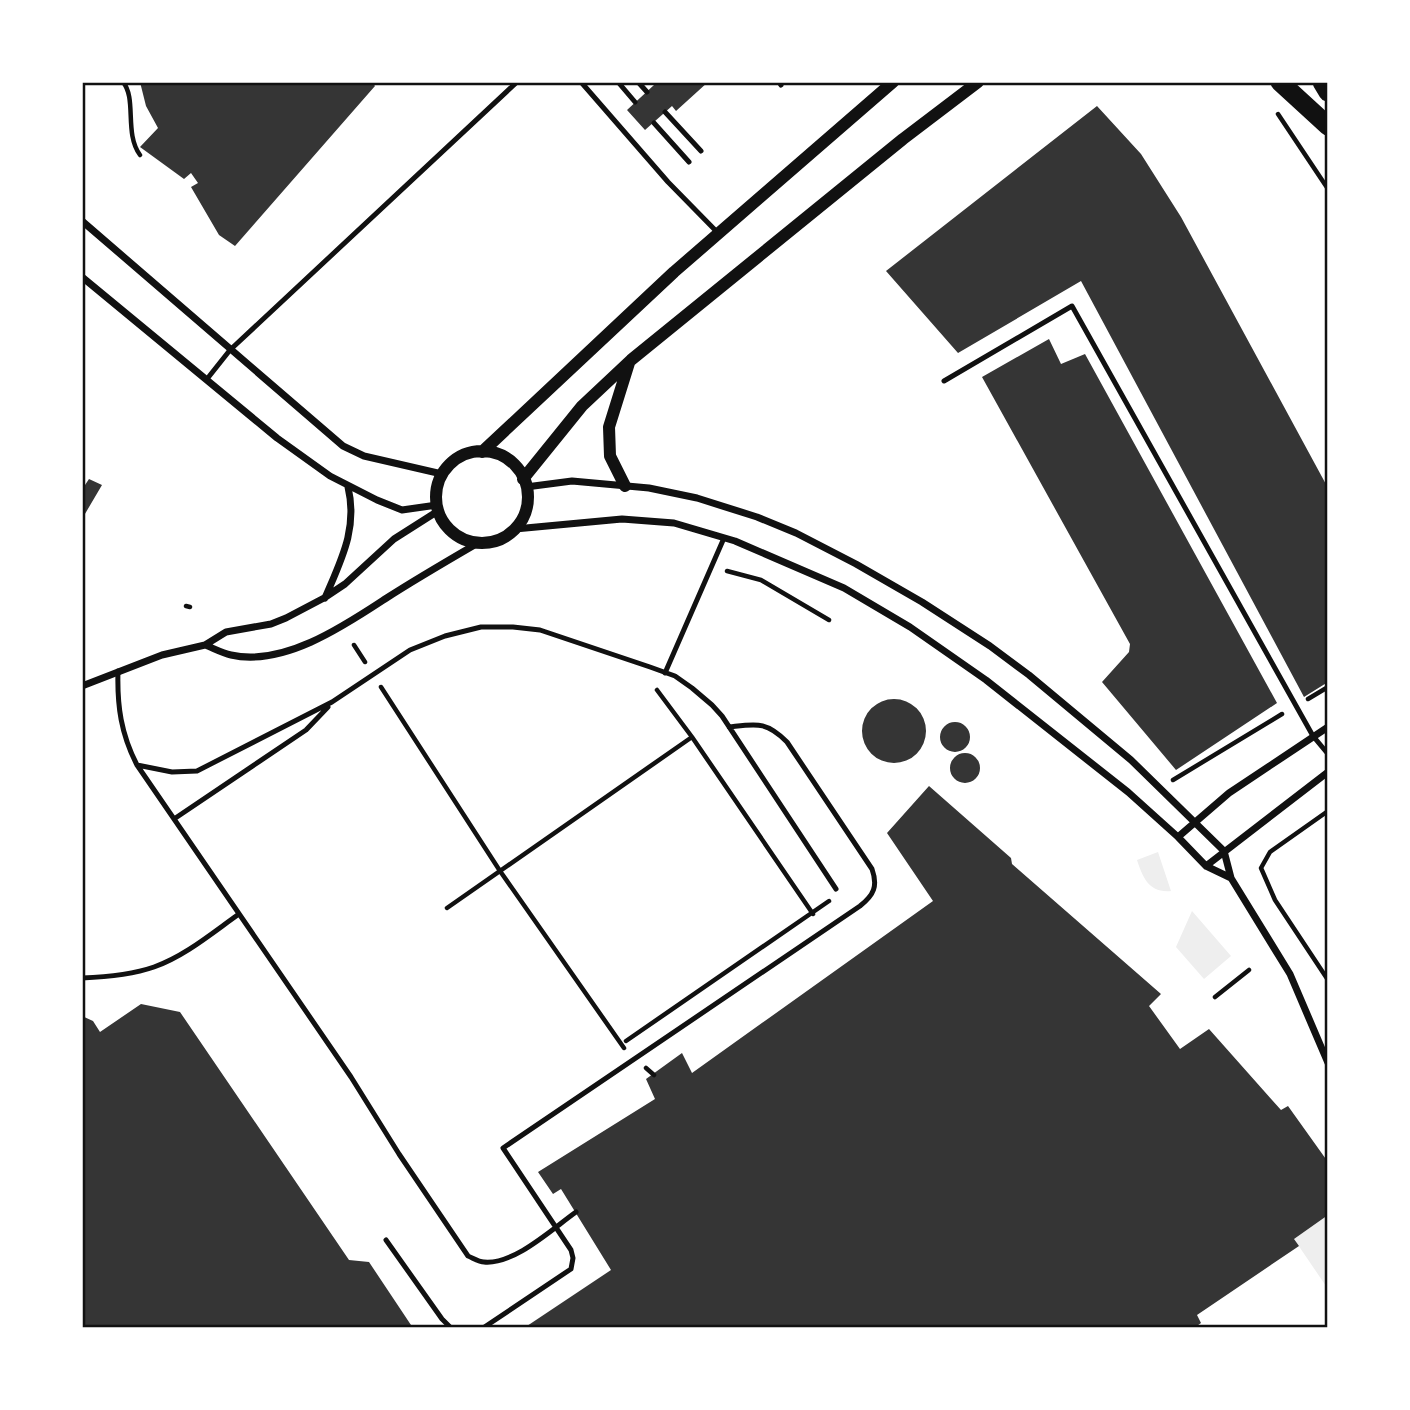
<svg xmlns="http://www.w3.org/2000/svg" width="1410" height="1410" font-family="'IBM Plex Sans',sans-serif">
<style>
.green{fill:#eee}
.building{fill:#353535}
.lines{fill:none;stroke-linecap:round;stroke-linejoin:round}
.path{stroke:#111;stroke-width:4.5}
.service{stroke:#111;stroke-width:5}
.minor{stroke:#111;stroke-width:7}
.tertiary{stroke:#111;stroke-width:12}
.trunk{stroke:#111;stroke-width:19}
.neatline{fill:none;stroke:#111;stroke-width:2.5}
</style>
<rect width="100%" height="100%" fill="#fff"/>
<path class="green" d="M1158 852 1171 891C1149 893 1143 878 1137 860Z
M1192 911 1231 956 1204 979 1176 947Z
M1328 1215V1289L1294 1239Z"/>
<path class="building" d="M140 82H372L375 86 235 246 219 235 191 187 198 183 191 173 184 179 140 147 158 128 146 106Z
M651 82H708L676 111 672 106 645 130 627 110 654 85Z
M1097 106 1141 154 1181 217 1328 488V682L1304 697 1081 281 958 353 886 271Z
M1049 339 1061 364 1085 354 1277 703 1176 770 1102 682 1129 652 1130 644 982 377Z
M89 479 102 485 82 519V484L85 485Z
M862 731a32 32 0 1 1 64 0a32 32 0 1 1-64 0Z
M940 737a15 15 0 1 1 30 0a15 15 0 1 1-30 0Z
M950 768a15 15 0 1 1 30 0a15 15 0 1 1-30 0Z
M929 786 1011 858 1012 864 1161 994 1149 1006 1180 1049 1209 1029 1281 1110 1288 1106 1328 1162V1215L1294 1239 1299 1246 1197 1315 1201 1323 1194 1328H524L611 1270 561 1189 553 1194 538 1172 655 1099 646 1079 682 1053 692 1073 933 901 887 833Z
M141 1004 180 1012 349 1260 369 1262 413 1328H82V1016L93 1021 100 1032Z"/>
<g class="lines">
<path class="path" d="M123 82C137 99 124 133 140 155
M1278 114 1328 189
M727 571 761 580 829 620
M186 606 190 607
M354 645 365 662
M381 687 500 871 624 1048
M657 690 692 737
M1308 699 1328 687
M1173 780 1282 714
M1328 811 1270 852 1261 868 1275 900 1328 980
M447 908 692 737 813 914
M1215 997 1249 970
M626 1041 829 901
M646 1068 654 1075"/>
<path class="service" d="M581 82 668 182 719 234
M618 82 635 102
M638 82 647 92
M779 82 781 85
M665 112 701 151
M654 123 689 162
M207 379 230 350 517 82
M944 381 1072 306 1313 736 1328 754
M118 671C117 706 121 734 137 765L351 1077 399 1154 468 1256C473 1258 479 1262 484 1262 514 1265 552 1229 576 1212
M665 673 724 538
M137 765 172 772 197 771 332 702 410 650 445 636 481 627H513L540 630 650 667 675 676 692 688 712 705 722 716 836 889
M174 819 306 730 328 707
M82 978C106 977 131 975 154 967 185 956 212 933 239 914
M386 1240 442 1319 451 1328
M483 1328 571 1269 573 1258 571 1250 503 1148 860 906C874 895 878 886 872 869L787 742C766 721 757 724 729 727"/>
<path class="minor" d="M82 221 343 446 364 456 442 474
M82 277 277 438 330 476 377 500 402 510 437 505
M526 487 572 481 649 488 697 498 757 517 796 533 856 564 922 602 990 646 1029 675 1131 760 1224 851 1231 878 1290 974 1328 1063
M515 529 622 519 674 523 735 541 844 588 910 627 986 680 1128 792 1178 837 1206 866 1231 878
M325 598C341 560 358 529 348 487
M205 645C213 648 222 653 231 655 283 667 344 626 385 599 416 579 447 561 478 543
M82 686 162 655 205 645 226 632 271 624 286 618 324 598 345 584 394 539 438 511
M1178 837 1229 793 1328 727
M1206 866 1328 772"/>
<path class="tertiary" d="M436 497a46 46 0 1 1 92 0a46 46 0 1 1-92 0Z
M482 452 674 272 893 82
M523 479 582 406 631 360 903 139 978 82
M625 486 610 456 609 427 629 363"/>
<path class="trunk" d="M1280 82 1328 126
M1322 82 1328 92"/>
</g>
<rect width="1410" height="1410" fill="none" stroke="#ffffff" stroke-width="168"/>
<rect x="84" y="84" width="1242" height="1242" class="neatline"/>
</svg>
